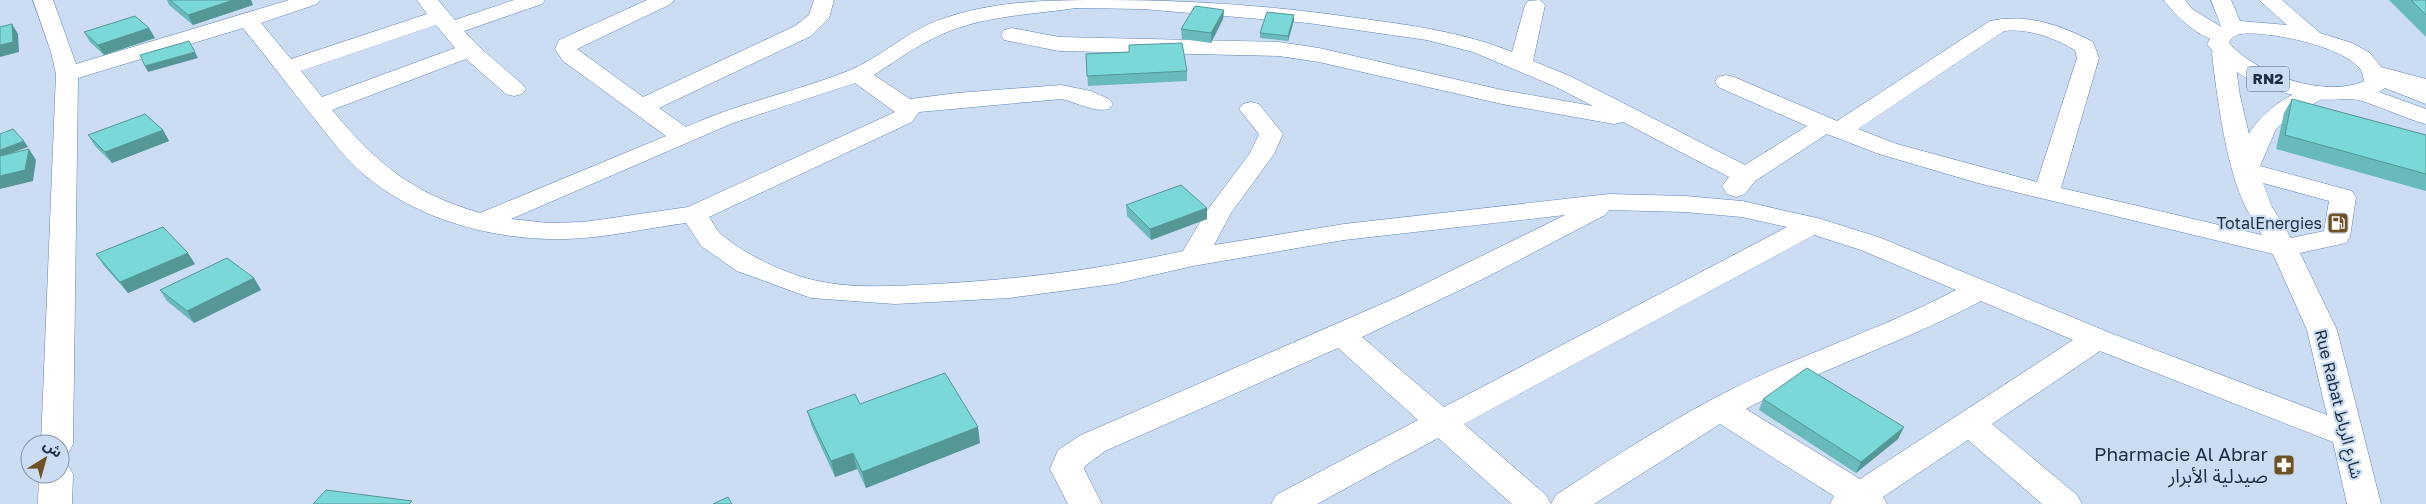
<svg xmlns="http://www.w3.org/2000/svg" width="2426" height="504" font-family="'Golos Text','Noto Sans Arabic',sans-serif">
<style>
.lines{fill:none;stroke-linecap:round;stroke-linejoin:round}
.minor-casing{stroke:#5d84b7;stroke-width:1}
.highway-casing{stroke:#5d84b7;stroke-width:1}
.minor{fill:#fff;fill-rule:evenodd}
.highway{fill:#fff;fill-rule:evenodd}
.wall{fill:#69baba}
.shaded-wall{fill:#559797}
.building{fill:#7ad8d8;stroke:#559797}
.labels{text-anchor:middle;stroke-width:4.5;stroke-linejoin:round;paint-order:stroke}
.shield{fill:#ccddf3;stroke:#526277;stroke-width:1}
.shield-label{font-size:15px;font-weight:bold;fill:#1d2d42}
.poi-label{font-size:16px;fill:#1d2d42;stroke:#ccddf3;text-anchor:end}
.street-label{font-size:16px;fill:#1d2d42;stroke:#ccddf3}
.near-poi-label{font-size:19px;fill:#1d2d42;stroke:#ccddf3;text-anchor:end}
</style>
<rect width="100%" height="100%" fill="#ccddf3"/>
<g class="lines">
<g class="minor-casing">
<path id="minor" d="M33 0H53L76 64 289 0H320L317 4 261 23 291 59 427 14 417 0H438L455 20 514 0H545L542 4 464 31 477 45 522 84 526 89 522 94 514 96 506 94 466 59 332 110C377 164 412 193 480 213L666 136 563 61 555 49 559 40 647 0H674L671 4 577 49 643 97 795 26 809 15 814 0H834L829 18 811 36 659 108 686 127C738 103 795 92 848 71 882 57 908 30 942 19 995 0 1054 0 1109 0 1192 0 1275 6 1357 18 1410 25 1463 32 1512 52L1525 5 1528 1 1540 0 1545 5 1533 61 1570 76 1745 165 1807 126 1718 87 1715 82 1718 77 1726 75 1734 77 1837 121 1990 21C2026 13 2061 25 2093 42L2099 58 2061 188 2262 235C2257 226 2251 217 2246 208 2226 167 2217 98 2212 53L2215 48 2223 46 2231 48 2234 53 2240 96 2249 134C2259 113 2303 81 2326 87L2330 92 2326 97 2290 116 2276 129 2260 166 2352 191 2356 197 2350 237 2346 243 2300 253 2337 330 2381 504H2347L2333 442 2100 351 1992 424 2077 495 2082 504H2042L1968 440 1883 497 1887 504H1830L1834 496 1720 424 1594 504H1512L1438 438 1317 504H1271L1276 495 1418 420 1338 348 1105 451 1085 466 1084 469 1102 504H1068L1050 469 1058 450 1081 435 1400 296 1565 215 1344 240 1193 266 1114 284 1009 298 895 304 811 298 737 271 701 246 686 223C646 228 607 238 566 239 498 241 420 221 367 177 346 160 330 138 314 118 290 88 267 58 243 28L78 78 73 444 69 452 60 455V444H41L56 74 51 52ZM1076 8 1143 9 1308 23 1427 40 1473 52 1554 86 1593 106 1502 90 1319 48 1279 42 1059 37 1012 28 1004 30 1001 35 1004 40 1059 51 1279 56 1319 62 1502 104 1614 124 1623 122 1729 177 1722 186 1727 194 1736 197 1745 194 1755 181 1827 134 1879 154 1978 183 2273 254 2307 330 2327 415 2108 332 1881 238 1821 219 1742 201 1685 196 1609 194 1344 224 1214 245 1231 213 1274 154 1283 134 1259 104 1251 102 1243 104 1239 109 1259 134 1250 153 1206 212 1183 251C1098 270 1021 279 935 284 897 286 855 289 818 281 787 275 746 255 722 235 717 231 713 223 709 217L912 122 919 112 1061 99C1077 102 1093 113 1109 109L1113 104 1109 99 1091 91 1061 85 957 93 910 99 874 75C900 58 927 38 958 28 995 15 1038 14 1076 8ZM436 25 455 48 322 97 301 71ZM2004 31C2029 28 2054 38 2075 50L2077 58 2037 182 1897 144 1858 129ZM855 83 895 112 688 207 584 222 548 223 511 219 733 123ZM2263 183 2329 201 2324 231 2291 238 2272 207ZM1609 210 1685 212 1742 217 1787 227 1444 407 1362 337 1483 279 1605 215ZM1814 235 1861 250 1956 290C1884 328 1807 352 1734 388 1672 419 1614 457 1556 495L1551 504 1546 495 1464 424ZM1981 301 2073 340 1860 479 1746 409C1822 368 1905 342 1981 301Z
M2164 0H2185L2192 9 2228 31 2231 36 2228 41C2207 46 2175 16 2164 0Z
M2381 67 2426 79V93C2411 90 2378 86 2370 74L2373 69Z
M60 463 68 465 73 474 72 504H38L39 474H60Z"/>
</g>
<g class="highway-casing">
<path id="highway" d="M2211 0H2231L2240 21 2287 25 2259 0H2282L2320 33 2352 43 2370 53 2385 72 2426 89V104L2385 88 2379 92 2426 109V124C2403 118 2381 106 2358 100 2350 98 2328 101 2316 99 2276 94 2231 78 2207 44L2214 32 2221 26ZM2239 34C2267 30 2344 46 2361 70 2363 73 2363 77 2364 81 2325 99 2256 74 2229 43L2232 38Z"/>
</g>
<use href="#minor" class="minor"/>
<use href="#highway" class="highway"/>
</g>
<path class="wall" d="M167 0H251L253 5 193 25 169 5Z
M2389 0H2426V37Z
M1224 10 1223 19 1211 43 1182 39 1181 29Z
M1294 20 1288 41 1260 38V33Z
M84 32 155 38 104 55 90 42Z
M1129 45 1187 71V81L1088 86 1086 54 1129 52Z
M2292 99 2426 135V191L2276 149 2284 113Z
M163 130 169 141 112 163 95 146 88 135Z
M1126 205 1207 208V219L1151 240 1127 216Z
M96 254 195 264 128 293 104 266Z
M254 278 261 290 194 323 167 301 160 290Z
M1763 399 1898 439 1856 473 1759 410Z
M860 404 980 443 866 488 857 469 835 477 812 427 807 411Z"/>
<path class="shaded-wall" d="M233 0H251L253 5 193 25 188 15Z
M1224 10 1223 19 1211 43V33Z
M1294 15V20L1288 41V36Z
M12 24 18 34 19 52 0 57V45Z
M149 28 155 38 104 55 98 45Z
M195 52 198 58 148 72 145 66Z
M163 130 169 141 112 163 105 152Z
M24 141 28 147 0 157V150Z
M29 149 36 160 33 181 0 189V176Z
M1207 208V219L1151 240 1150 229Z
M188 253 195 264 128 293 120 282Z
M254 278 261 290 194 323 187 311Z
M978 427 980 443 866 488 862 472Z
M1904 427 1898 439 1856 473 1861 462Z
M853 453 857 469 835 477 831 461Z"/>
<path class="building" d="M170 0H233L188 15Z
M2411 0H2426V15Z
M1195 6 1224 10 1211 33 1181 29Z
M1267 12 1294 15 1288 36 1260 33Z
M135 16 149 28 98 45 84 32Z
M12 24 13 42 0 45V27Z
M189 41 195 52 145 66 140 55Z
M1182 43 1187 71 1087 76 1086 54 1129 52V45Z
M2292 99 2426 135V174L2285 135Z
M145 114 163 130 105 152 88 135Z
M13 129 24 141 0 150V134Z
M29 149 25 170 0 176V156Z
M1181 185 1207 208 1150 229 1126 205Z
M163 227 188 253 120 282 96 254Z
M227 258 254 278 187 311 160 290Z
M1807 368 1904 427 1861 462 1763 399Z
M945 373 978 427 862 472 853 453 831 461 807 411 855 394 860 404Z
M326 490 412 501 409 504H313Z
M728 497 732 504H713Z"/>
<defs>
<g id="fuel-square" transform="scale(1.125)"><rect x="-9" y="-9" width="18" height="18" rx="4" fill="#6e5124" stroke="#ccddf3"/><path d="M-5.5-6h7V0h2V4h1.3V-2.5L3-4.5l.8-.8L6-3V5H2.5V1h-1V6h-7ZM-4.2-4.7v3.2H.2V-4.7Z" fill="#fff"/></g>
<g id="pharmacy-square" transform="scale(1.125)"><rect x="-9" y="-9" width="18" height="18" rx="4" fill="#6e5124" stroke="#ccddf3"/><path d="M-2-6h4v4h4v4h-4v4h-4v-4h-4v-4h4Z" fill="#fff"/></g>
</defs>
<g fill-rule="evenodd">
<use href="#fuel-square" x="2338" y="223"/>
<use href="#pharmacy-square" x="2284" y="465"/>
</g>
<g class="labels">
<rect class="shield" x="2247" y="66.5" width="42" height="25" rx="4"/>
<g class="shield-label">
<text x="2268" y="84">RN2</text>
</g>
<g class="poi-label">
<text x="2322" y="229">TotalEnergies</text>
</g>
<g class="street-label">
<text transform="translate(2339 404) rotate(76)" y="6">Rue Rabat شارع الرباط</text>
</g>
<g class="near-poi-label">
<text x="2268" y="461">Pharmacie Al Abrar<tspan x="2268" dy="22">صيدلية الأبرار</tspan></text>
</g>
</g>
<g transform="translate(45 459) rotate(37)"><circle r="24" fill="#ccddf3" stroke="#8697ac"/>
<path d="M0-4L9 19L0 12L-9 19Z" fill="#6e5124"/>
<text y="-8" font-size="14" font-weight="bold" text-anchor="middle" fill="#1d2d42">ش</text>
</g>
</svg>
